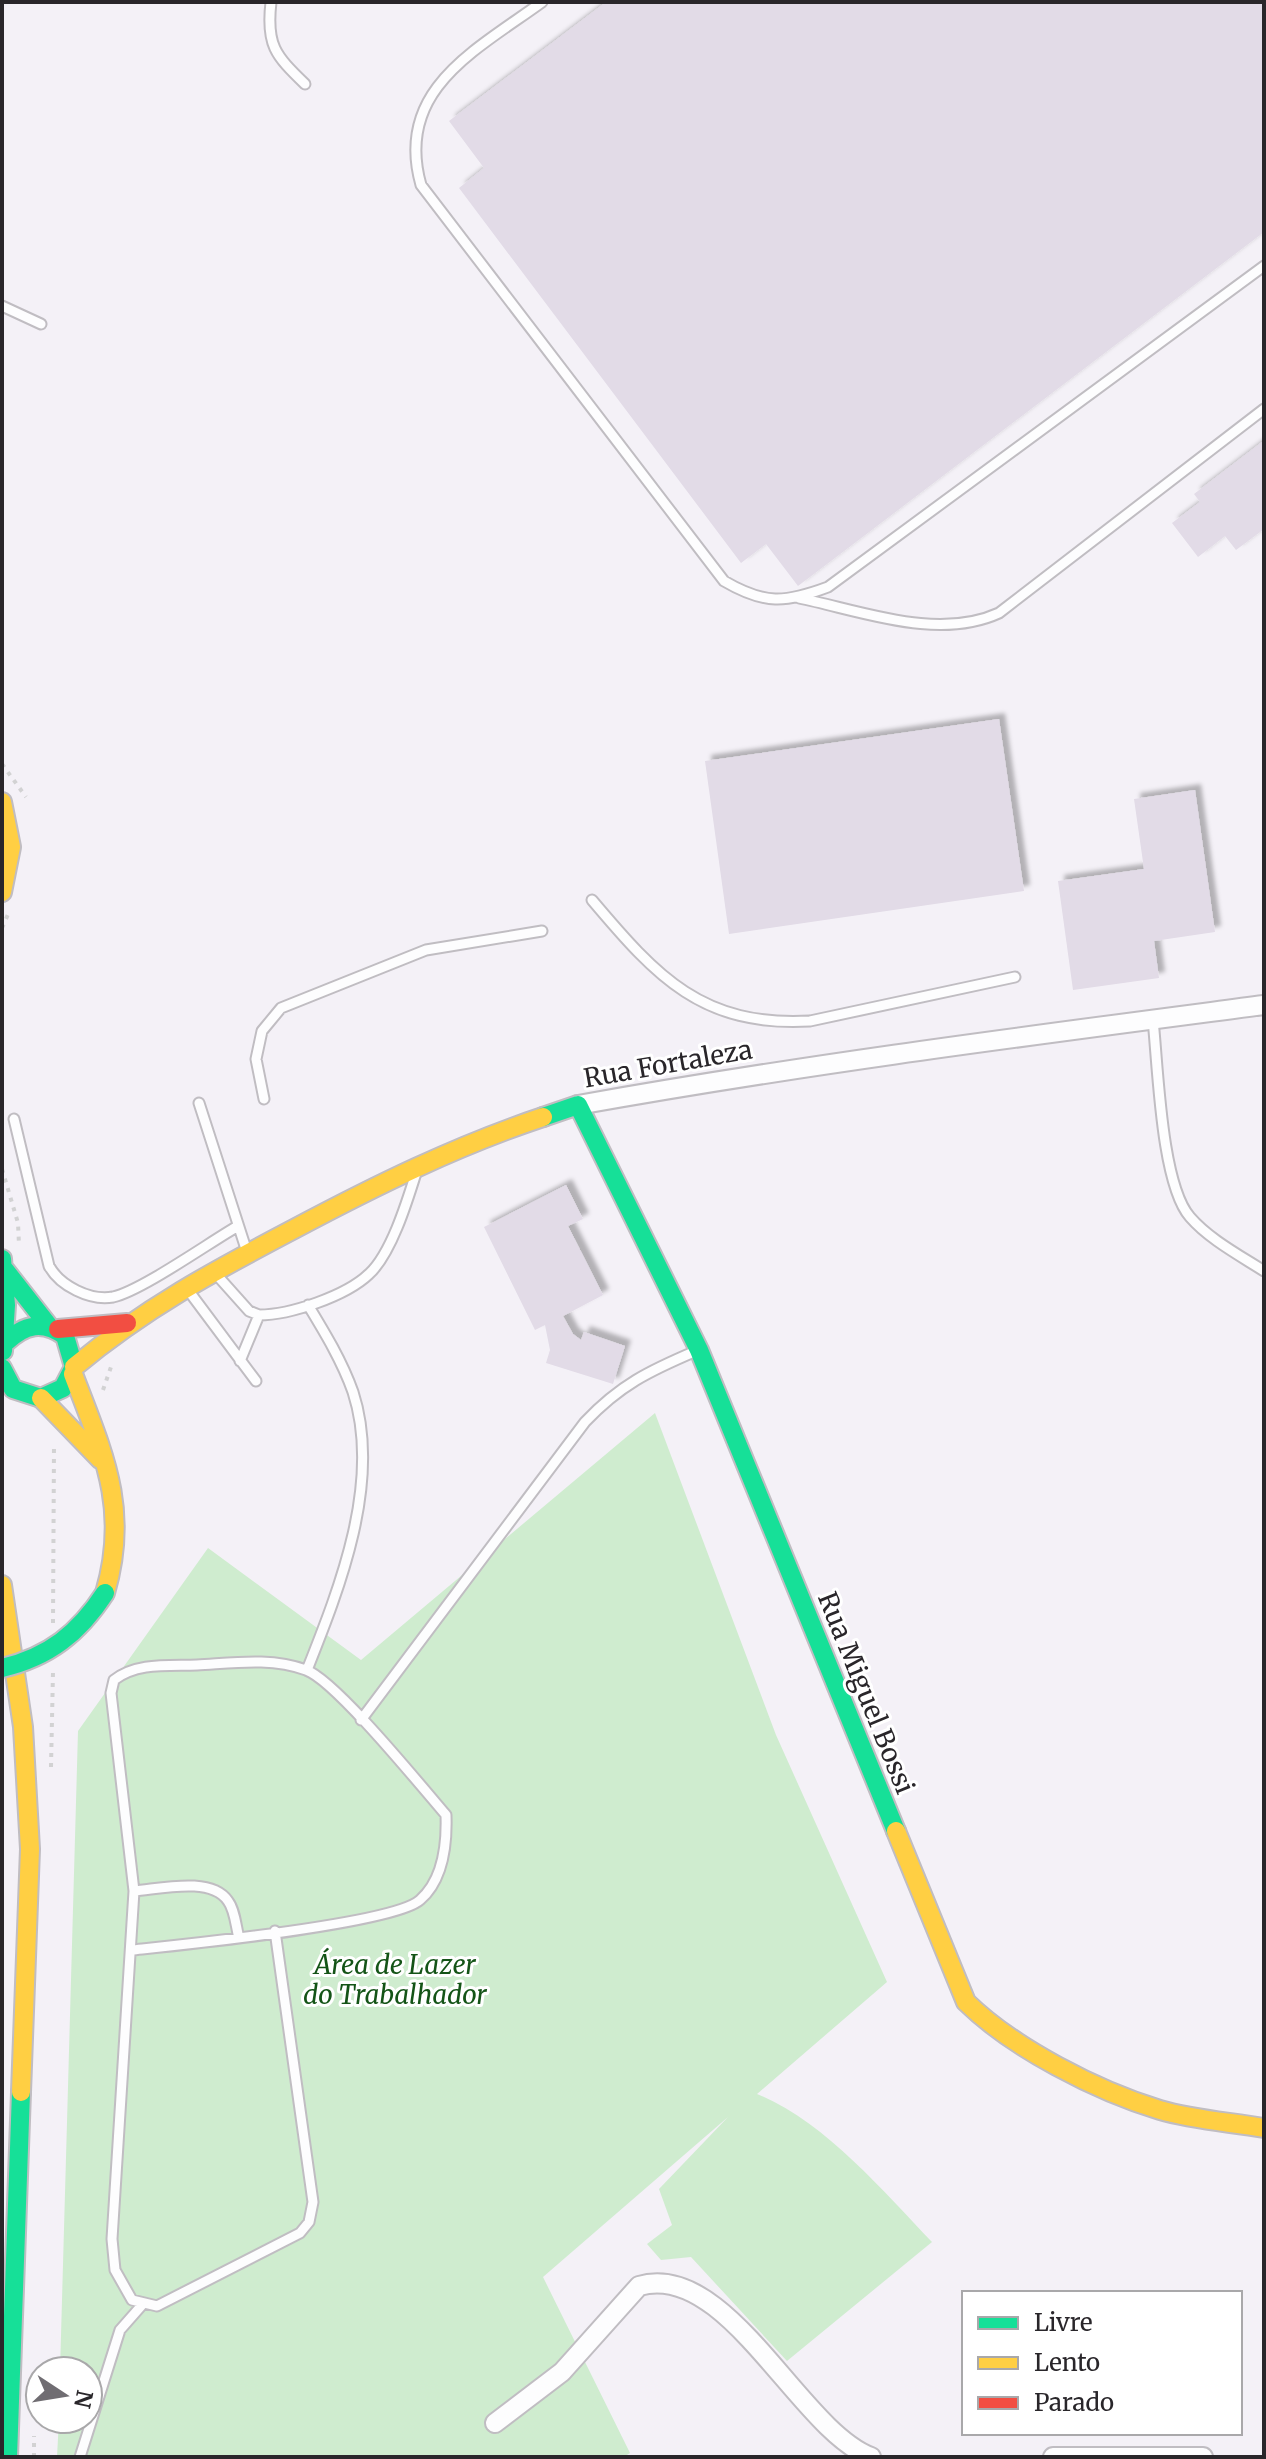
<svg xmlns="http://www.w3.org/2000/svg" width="1266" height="2459" font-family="Merriweather,serif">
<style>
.green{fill:#cfeccf}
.building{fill:#e2dbe7;filter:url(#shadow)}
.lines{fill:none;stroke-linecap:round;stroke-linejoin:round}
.lane-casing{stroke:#c0bdc2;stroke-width:13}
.street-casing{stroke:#c0bdc2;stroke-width:22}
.fast-casing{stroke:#c0bdc2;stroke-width:22}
.slow-casing{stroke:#c0bdc2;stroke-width:22}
.jam-casing{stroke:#c0bdc2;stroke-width:22}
.path{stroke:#d2d2d3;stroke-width:4;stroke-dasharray:4 6;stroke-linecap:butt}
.lane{stroke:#fdfdfe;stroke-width:9}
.street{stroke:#fdfdfe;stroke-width:18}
.fast{stroke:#16e098;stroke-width:18}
.slow{stroke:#ffcf43;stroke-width:18}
.jam{stroke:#f24e42;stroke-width:18}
.fast-bridge-casing{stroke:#c0bdc2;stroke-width:22;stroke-linecap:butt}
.fast-bridge{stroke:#16e098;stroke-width:18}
.labels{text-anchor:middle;stroke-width:6;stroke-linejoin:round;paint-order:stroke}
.street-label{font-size:26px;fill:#29262a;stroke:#fff}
.park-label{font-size:26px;font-style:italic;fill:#145417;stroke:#fff}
</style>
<defs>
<filter id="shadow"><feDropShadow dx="6" dy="-6" stdDeviation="2" flood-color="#0004"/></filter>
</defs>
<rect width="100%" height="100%" fill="#f4f1f7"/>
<path class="green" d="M655 1413 776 1735 887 1982 757 2094C823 2120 883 2191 932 2242L787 2361 691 2257 661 2260 647 2244 672 2225 659 2189 728 2117 543 2277 630 2453 624 2457H57L59 2419H88V2371H60L78 1731 208 1548 361 1660Z"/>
<path class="building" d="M606 2H1264V232L798 586 766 544 741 563 459 188 484 168 449 121Z
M1262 442 1264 529 1236 550 1225 536 1198 557 1172 523 1200 502 1194 494Z
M999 719 1024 891 729 934 705 761Z
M1195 790 1215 932 1154 941 1159 978 1073 990 1058 881 1144 869 1134 799Z
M566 1185 583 1219 568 1226 603 1295 563 1316 573 1334 581 1340 584 1332 625 1346 613 1384 546 1363 550 1350 545 1325 535 1330 484 1227Z"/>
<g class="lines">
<g class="lane-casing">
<path id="lane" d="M271 2C266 45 275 55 305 84
M542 2C476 50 394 90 421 185L724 581C765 605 785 603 828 587L1264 266
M2 306 41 324
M799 598C862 611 938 641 999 613L1264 409
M592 900C657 977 702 1027 810 1021L1015 977
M1153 1020C1158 1066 1161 1184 1190 1217 1209 1239 1239 1255 1264 1271
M264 1099 256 1059 262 1031 281 1008 426 950 542 931
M199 1103 247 1252
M14 1119 49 1266C60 1286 90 1301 113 1297 141 1291 210 1242 238 1226
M215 1273 249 1311 259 1315C290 1315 346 1296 369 1274 391 1254 407 1202 416 1173
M188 1290 256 1381
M240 1361 259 1315
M307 1670C340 1587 382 1481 353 1392 342 1361 325 1333 308 1305
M361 1720 585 1422C620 1385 649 1371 696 1351
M134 1891C160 1889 211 1876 228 1901 235 1910 236 1927 239 1938
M132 1950C179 1945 393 1924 420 1900 443 1880 447 1844 446 1815 421 1786 335 1680 306 1670 271 1657 233 1663 197 1665 169 1666 137 1662 114 1680L111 1693 134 1891 112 2239 115 2270 132 2300 157 2306 300 2233 309 2222 313 2202 275 1931
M80 2457 120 2330 142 2305"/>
</g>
<g class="street-casing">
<path id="street" d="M578 1105C806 1064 1035 1035 1264 1005
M495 2423 562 2372 639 2286C727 2260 799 2430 871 2457
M1053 2457H1203"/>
</g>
<g class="fast-casing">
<path id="fast" d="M543 1117 578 1105 699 1350 896 1831
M2 1259 6 1305 3 1351
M5 1270 48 1325
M2 1368 13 1389 41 1398 63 1388 74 1367 65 1336C43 1320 25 1324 6 1342
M8 2457 21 2092"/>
</g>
<g class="slow-casing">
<path id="slow" d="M2 802 11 847 2 892
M74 1367C145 1308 214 1271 294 1229 375 1186 456 1146 543 1117
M73 1374C103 1453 130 1508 105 1593
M41 1398 100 1459
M2 1585 23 1727 30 1849 21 2092
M896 1831 966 2002C1013 2048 1097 2091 1160 2110 1194 2120 1230 2122 1264 2128"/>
</g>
<g class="jam-casing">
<path id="jam" d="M58 1329 127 1323"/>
</g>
<path class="path" d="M2 764 26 797
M2 928 9 912
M2 1169 18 1223 19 1245
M103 1390 112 1364
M53 1623 54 1444
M51 1767 53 1672
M34 2457V2436"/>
<use href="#lane" class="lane"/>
<use href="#street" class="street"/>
<use href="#fast" class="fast"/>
<use href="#slow" class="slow"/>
<use href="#jam" class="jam"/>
<g class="fast-bridge-casing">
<path id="fast-bridge" d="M2 1668C49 1657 79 1633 105 1593"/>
</g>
<use href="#fast-bridge" class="fast-bridge"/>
</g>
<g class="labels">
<g class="street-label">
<text transform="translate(668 1064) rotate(-10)" y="9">Rua Fortaleza</text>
<text transform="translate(866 1693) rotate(68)" y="9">Rua Miguel Bossi</text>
</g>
<g class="park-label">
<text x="395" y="1974">Área de Lazer<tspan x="395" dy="30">do Trabalhador</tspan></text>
</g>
</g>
<rect width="1266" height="2459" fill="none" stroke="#29262a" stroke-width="8"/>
<rect x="962" y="2291" width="280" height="144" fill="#ffffff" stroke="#a9a8aa" stroke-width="2"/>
<rect x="978" y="2317" width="40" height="12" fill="#16e098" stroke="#a9a8aa" stroke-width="2"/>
<text x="1034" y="2331" font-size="24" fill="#29262a">Livre</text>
<rect x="978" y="2357" width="40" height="12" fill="#ffcf43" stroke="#a9a8aa" stroke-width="2"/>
<text x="1034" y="2371" font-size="24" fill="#29262a">Lento</text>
<rect x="978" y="2397" width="40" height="12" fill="#f24e42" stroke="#a9a8aa" stroke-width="2"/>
<text x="1034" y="2411" font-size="24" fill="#29262a">Parado</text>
<g transform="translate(64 2395) rotate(102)"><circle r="38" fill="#ffffff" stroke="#a9a8aa" stroke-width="2"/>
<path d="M0-6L14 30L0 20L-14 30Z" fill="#706d72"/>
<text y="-12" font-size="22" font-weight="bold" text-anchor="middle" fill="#29262a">N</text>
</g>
</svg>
